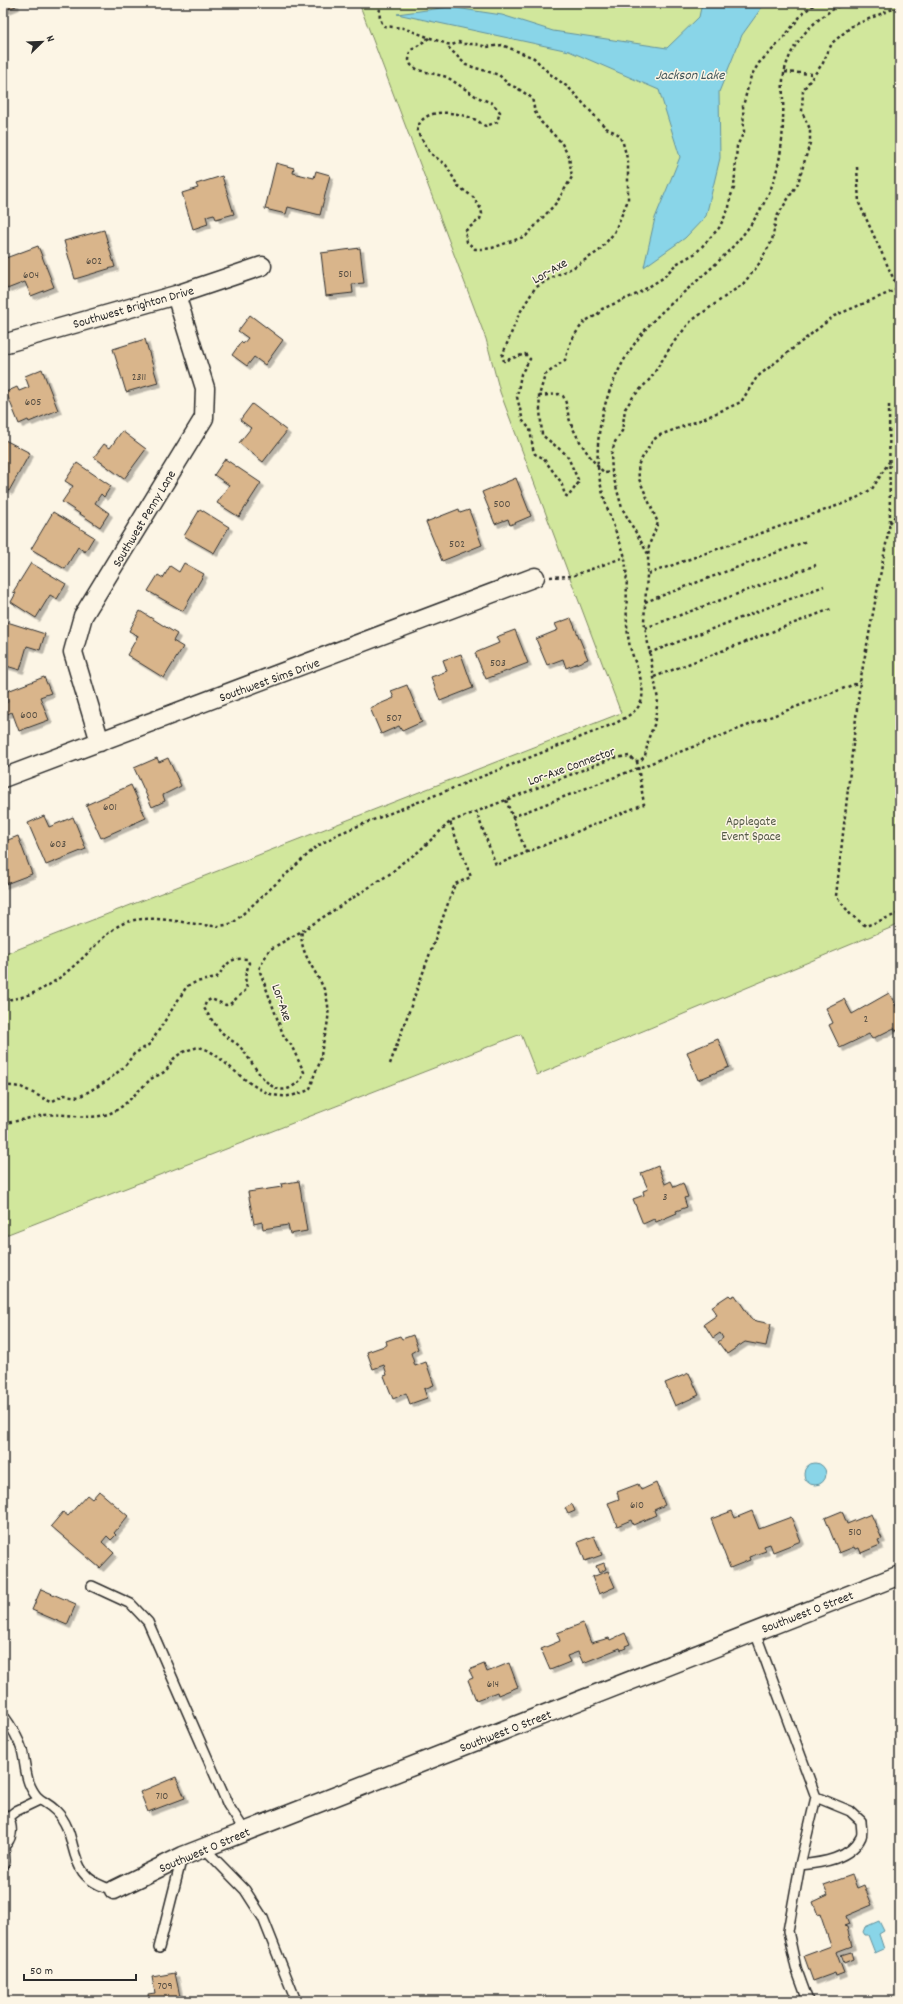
<svg xmlns="http://www.w3.org/2000/svg" width="903" height="2004" font-family="Dekko,sans-serif">
<style>
.green{fill:#d1e79c;stroke:#7e8964}
.water{fill:#89d5e8;stroke:#63919c}
.building{fill:#d9b58b;stroke:#2b2b2b;filter:url(#shadow)}
.lines{fill:none;stroke-linecap:round;stroke-linejoin:round}
.lane-casing{stroke:#2b2b2b;stroke-width:12}
.street-casing{stroke:#2b2b2b;stroke-width:21}
.path{stroke:#2b2b2b;stroke-width:2.5;stroke-dasharray:3 3;stroke-linecap:butt}
.lane{stroke:#fcf5e5;stroke-width:9}
.street{stroke:#fcf5e5;stroke-width:18}
.labels{text-anchor:middle;stroke-width:3;stroke-linejoin:round;paint-order:stroke}
.number-label{font-size:11px;fill:#564e43}
.street-label{font-size:13px;fill:#2b2b2b;stroke:#fcf5e5}
.park-label{font-size:13px;fill:#545a47;stroke:#fcf5e5}
.water-label{font-size:14px;font-style:italic;fill:#42565a;stroke:#fcf5e5}
</style>
<defs>
<filter id="shadow"><feDropShadow dx="3.5" dy="3.5" stdDeviation="0" flood-color="#0004"/></filter>
</defs>
<rect width="100%" height="100%" fill="#fcf5e5"/>
<filter id="ink" filterUnits="userSpaceOnUse"><feTurbulence type="fractalNoise" baseFrequency=".025" numOctaves="2"/><feDisplacementMap in="SourceGraphic" scale="8" xChannelSelector="R" yChannelSelector="G"/><feConvolveMatrix kernelMatrix="1 2 1 2 8 2 1 2 1" color-interpolation-filters="sRGB"/></filter>
<g filter="url(#ink)">
<path class="green" d="M359 3H900V924L537 1075 521 1034 3 1236V955L621 713 500 392 486 339Z"/>
<path class="water" d="M702 3H765L742 35 719 92 720 158 706 216 685 238 644 267 655 218 680 157 659 90 569 51 397 14 449 7 502 15 553 31 667 48 699 17Z
M804 1474a11 11 0 1 1 22 0a11 11 0 1 1-22 0Z
M879 1921 884 1931 879 1934 884 1949 875 1953 868 1935H865L863 1932 865 1927Z"/>
<path class="building" d="M3 3H15L16 6 3 11Z
M276 163 294 168 293 173 314 178 316 171 330 175 320 215 288 207 286 214 265 209Z
M222 176 234 214 216 219 214 214 206 216 208 224 193 229 182 193 198 188 196 184Z
M104 230 115 267 75 279 64 241Z
M38 246 54 287 31 296 25 282 7 289 3 280V259Z
M360 248 364 283 352 284 353 293 326 296 321 253Z
M250 315 283 340 265 365 254 357 247 366 232 355 241 342 243 344 248 338 238 331Z
M145 339 158 383 126 392 113 349Z
M42 369 58 410 29 422 28 420 19 424 6 392 17 387 19 391 29 387 25 376Z
M252 404 287 431 263 462 239 443 251 428 240 420Z
M122 431 146 449 124 479 94 457 104 444 110 448Z
M3 439 30 453 9 491 3 488Z
M225 459 261 483 239 517 217 503 229 485 214 475Z
M77 463 111 486 104 497 101 494 95 503 109 513 100 527 62 502 73 486 65 481Z
M516 478 531 516 510 525 508 519 495 524 482 492Z
M200 509 229 527 214 553 184 536Z
M459 509 460 513 469 510 482 545 442 561 426 522Z
M53 512 94 537 85 552 78 547 65 569 31 549Z
M31 563 66 584 57 599 50 595 36 618 11 602 16 593 13 592Z
M184 563 204 574 183 611 148 591 158 575 163 578 170 566 179 572Z
M140 611 177 634 173 641 183 647 164 678 127 655 138 636 129 631Z
M571 618 588 659 566 668 563 659 547 665 536 639 558 630 555 624Z
M4 621 45 634 40 650 27 646 20 670 3 665Z
M515 630 528 663 486 679 475 653 499 643 496 637Z
M461 654 473 688 440 701 431 677 447 671 443 660Z
M44 677 51 693 40 697 49 720 19 731 12 712 5 715 3 710V704L8 702 5 692Z
M407 685 422 722 402 731 399 726 381 734 370 708 394 698 391 691Z
M157 758 159 762 168 758 181 786 163 795 165 801 152 807 134 768Z
M131 785 146 818 101 838 86 805Z
M44 816 49 827 73 817 86 849 46 865 28 823Z
M18 836 32 874 3 885V842Z
M889 993 900 1013V1029L896 1031 894 1028 872 1039 869 1034 840 1048 829 1025 833 1023 826 1008 844 999 852 1014Z
M718 1039 729 1067 698 1080 687 1052Z
M658 1166 665 1184 671 1181 674 1187 683 1183 688 1197 684 1198 687 1207 676 1211 677 1213 656 1222 654 1219 643 1224 633 1199 644 1195 643 1191 648 1189 641 1173Z
M299 1181 307 1231 290 1234 288 1225 263 1229 262 1222 254 1224 248 1192 282 1187 281 1184Z
M729 1295 731 1297 735 1295 752 1320 771 1324 766 1346 745 1342 727 1354 718 1342 723 1338 720 1333 713 1338 704 1324 717 1315 711 1307Z
M413 1335 418 1349 411 1353 415 1366 426 1362 434 1385 424 1389 427 1398 410 1404 406 1393 393 1399 384 1376 387 1375 384 1365 373 1369 367 1352 387 1345 386 1341 400 1336 402 1339Z
M689 1373 699 1395 675 1406 665 1383Z
M656 1483 665 1505 654 1510 656 1515 633 1525 631 1520 617 1526 608 1503 619 1499 617 1492 638 1484 641 1490Z
M99 1491 128 1516 114 1533 116 1535 111 1540 107 1536 102 1542 114 1553 100 1568 51 1526 63 1512 68 1516 87 1495 92 1499Z
M572 1504 575 1511 568 1514 565 1508Z
M732 1511 735 1518 752 1511 759 1529 791 1517 801 1541 773 1552 770 1544 764 1546 766 1551 749 1557 750 1560 730 1568 711 1519Z
M842 1511 847 1524 871 1514 882 1539 878 1540 880 1545 861 1553 859 1548 855 1549 854 1547 839 1553 825 1518Z
M594 1536 602 1555 585 1561 578 1542Z
M604 1563 606 1569 599 1573 596 1566Z
M608 1571 615 1587 599 1594 592 1577Z
M41 1589 76 1604 67 1625 32 1610Z
M583 1623 591 1643 609 1638 610 1640 625 1633 630 1644 625 1646 626 1648 621 1650 620 1648 583 1663 578 1652 567 1656 570 1662 550 1670 541 1649 560 1641 557 1633Z
M509 1663 518 1687 498 1695 497 1692 476 1700 468 1680 473 1678 469 1670 484 1664 487 1672Z
M176 1777 185 1798 148 1812 140 1792Z
M852 1875 857 1888 864 1885 872 1905 846 1916 849 1924 844 1926 847 1927 852 1946 836 1952 844 1973 836 1976 835 1973 813 1981 804 1956 831 1946 820 1914 818 1915 813 1902 828 1895 824 1885Z
M851 1952 853 1959 844 1963 841 1955Z
M175 1973 181 2001H149L148 1994 155 1993 152 1977Z"/>
<g class="lines">
<g class="lane-casing">
<path id="lane" d="M92 1586 131 1604 148 1622 228 1805 245 1831
M755 1632 816 1797 800 1865 788 1931 796 1968 808 2001
M3 1715C11 1726 18 1737 22 1750 25 1761 25 1773 29 1783 37 1803 44 1799 56 1811 83 1838 61 1877 114 1890
M3 1814 8 1817C13 1828 13 1839 3 1847
M8 1817 16 1811 39 1800
M204 1848 245 1890 263 1918 296 2001
M3 1865 5 1862 4 1846
M800 1865C821 1863 851 1859 861 1837 863 1833 861 1826 861 1821L850 1811 816 1797
M159 1948 182 1857"/>
</g>
<g class="street-casing">
<path id="street" d="M3 344 176 295 262 266
M100 742 73 652 83 616 204 418 205 388 176 295
M3 778 535 577
M114 1890 183 1856 900 1575"/>
</g>
<path class="path" d="M382 3C378 10 379 20 384 26L403 28 447 44 452 45 459 42 463 44H476L487 47 502 45 534 58 550 74 569 88 606 128 618 134 623 143 628 162V200L614 233 599 251 574 267 549 279 535 288 519 314 502 356 504 361 525 354 530 359 521 374 517 397 523 421 530 429 533 449 535 454 543 458 561 482 565 495 568 497 579 482 567 455 542 435 539 396 545 375 565 360 571 341 578 330 585 321 597 315 602 309 637 294 663 278 676 264 696 253 719 228 729 208 730 198 734 188 737 146 744 132 743 106 751 76 759 63 780 42 803 13 816 3
M625 3 644 5 654 3
M429 38 410 51 409 60 411 65 418 70 447 77 477 97 492 103 500 112 497 122 486 126C482 125 480 122 476 120 459 112 421 105 417 131L430 153 446 165 458 186 473 197 481 209 482 214 480 219 465 231 467 242 475 249H484L492 248 526 236 557 202 572 177 569 157 561 142 541 122 535 112 532 98 517 88 508 84 499 75 466 65 448 47V44
M785 72 813 74
M857 167 859 203 900 293
M539 396 559 394 563 396C567 403 567 410 569 418 573 433 592 463 605 473L612 472
M889 405 890 523 860 682 836 896 851 915 866 926 900 913
M890 523 900 509
M648 554 622 508 612 472 611 455 615 442 622 431 625 409 633 397 651 378 673 343 691 321 743 284 757 267 772 241 776 218 798 183 810 143V129L802 112 803 90 823 63 832 43 852 26 890 10 900 8
M648 574 853 500 872 489 889 462
M550 577 572 576 625 557
M645 602 807 541
M645 628 816 565
M649 653 824 586
M654 677 831 609
M896 791 900 793
M506 800 526 852
M476 811 496 865 644 804 637 761
M512 817 860 682
M3 1000C41 998 67 973 93 948 102 939 112 928 124 923 152 912 190 926 218 926 223 926 229 924 233 923L316 847 338 834 616 723C626 717 640 711 642 698 645 680 632 659 629 642 624 614 629 587 625 559 624 551 620 543 617 535 609 513 600 491 598 467 594 409 621 350 663 311 702 275 745 245 768 195 779 171 783 144 783 118 784 106 782 93 783 80 787 45 815 17 845 3
M390 1064 455 884 471 877 450 822
M3 1085 21 1087 51 1102 64 1095 79 1097 107 1081 124 1067 134 1054 150 1044 187 986 196 982 216 978C227 966 227 957 247 959L249 963 245 977 247 989 230 1004 226 1005 211 999 206 1002 204 1008C211 1019 219 1031 229 1039 232 1041 235 1042 237 1044 251 1055 268 1103 293 1086 299 1082 302 1080 304 1072L291 1045 284 1037 259 969 269 950 302 931 391 873 402 863 418 852 450 822 613 758 630 756 634 761H640L645 756 649 737 654 725 658 700 644 621 649 545 658 523 639 479 638 465 653 440 660 435 703 419 741 402 757 377 834 316 898 289
M3 1123C17 1122 31 1117 45 1115 71 1112 97 1125 121 1107 131 1099 140 1089 150 1080 154 1076 161 1075 165 1071 168 1069 170 1064 172 1061 177 1054 187 1050 195 1048 217 1041 252 1106 294 1095 317 1089 308 1088 316 1071 323 1058 320 1052 324 1040 328 1022 331 1011 325 992 318 972 298 953 302 931"/>
<use href="#lane" class="lane"/>
<use href="#street" class="street"/>
</g>
</g>
<g class="labels">
<g class="number-label">
<text x="94" y="264">602</text>
<text x="345" y="277">501</text>
<text x="31" y="278">604</text>
<text x="139" y="380">2311</text>
<text x="33" y="405">605</text>
<text x="502" y="507">500</text>
<text x="457" y="547">502</text>
<text x="498" y="666">503</text>
<text x="29" y="718">600</text>
<text x="394" y="721">507</text>
<text x="110" y="810">601</text>
<text x="58" y="847">603</text>
<text x="866" y="1022">2</text>
<text x="665" y="1200">3</text>
<text x="637" y="1508">610</text>
<text x="855" y="1535">510</text>
<text x="493" y="1687">614</text>
<text x="162" y="1799">710</text>
<text x="165" y="1989">709</text>
</g>
<g class="street-label">
<text transform="translate(549 270) rotate(-30)" y="5">Lor-Axe</text>
<text transform="translate(133 306) rotate(-16)" y="5">Southwest Brighton Drive</text>
<text transform="translate(143 518) rotate(-59)" y="5">Southwest Penny Lane</text>
<text transform="translate(269 679) rotate(-20)" y="5">Southwest Sims Drive</text>
<text transform="translate(571 765) rotate(-20)" y="5">Lor-Axe Connector</text>
<text transform="translate(283 1002) rotate(71)" y="5">Lor-Axe</text>
<text transform="translate(807 1611) rotate(-21)" y="5">Southwest O Street</text>
<text transform="translate(505 1730) rotate(-21)" y="5">Southwest O Street</text>
<text transform="translate(204 1849) rotate(-23)" y="5">Southwest O Street</text>
</g>
<g class="park-label">
<text x="751" y="825">Applegate<tspan x="751" dy="15">Event Space</tspan></text>
</g>
<g class="water-label">
<text x="690" y="79">Jackson Lake</text>
</g>
</g>
<rect width="903" height="2004" fill="none" stroke="#fcf5e5" stroke-width="16"/>
<rect x="8" y="8" width="887" height="1988" fill="none" stroke="#2b2b2b" stroke-width="1.5" filter="url(#ink)"/>
<g transform="translate(42 42) rotate(67)" stroke="#fcf5e5" stroke-width="3" paint-order="stroke">
<path d="M0-3L7 15L0 10L-7 15Z" fill="#2b2b2b"/>
<text y="-6" font-size="11" font-weight="bold" text-anchor="middle" fill="#2b2b2b">N</text>
</g>
<path d="M24 1974v6h112v-6" fill="none" stroke="#2b2b2b" stroke-width="2"/>
<text x="30" y="1974" font-size="12" fill="#2b2b2b" stroke="#fcf5e5" stroke-width="3" paint-order="stroke">50 m</text>
</svg>
